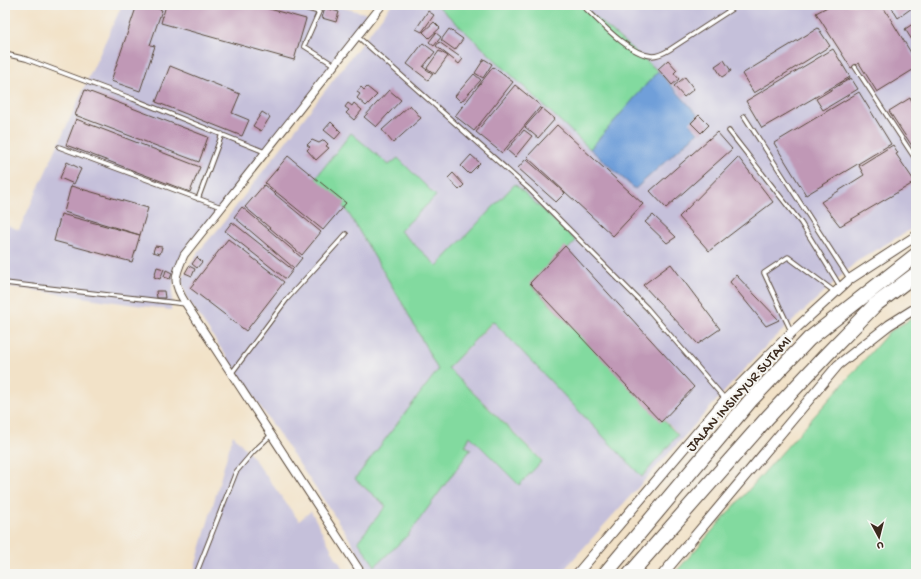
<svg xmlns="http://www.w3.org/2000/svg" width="921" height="579" font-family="'Gochi Hand',sans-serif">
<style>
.industrial{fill:#c5c0da;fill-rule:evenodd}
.green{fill:#82da9f;stroke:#5e825e}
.water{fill:#6f9fd9;stroke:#55647c}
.building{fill:#c098b6}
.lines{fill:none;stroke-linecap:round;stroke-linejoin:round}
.service-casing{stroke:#564638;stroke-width:5.5}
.minor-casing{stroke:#564638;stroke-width:9}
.tertiary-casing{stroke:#564638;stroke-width:11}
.motorway-casing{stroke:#564638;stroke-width:16}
.service{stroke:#fff;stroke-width:3.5}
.minor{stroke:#fff;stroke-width:7}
.tertiary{stroke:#fff;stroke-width:9}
.motorway{stroke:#fff;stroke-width:14}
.labels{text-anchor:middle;stroke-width:4;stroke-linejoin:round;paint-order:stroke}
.street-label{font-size:15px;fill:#3b2a1e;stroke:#f6f6f2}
</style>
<rect width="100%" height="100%" fill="#f6f6f2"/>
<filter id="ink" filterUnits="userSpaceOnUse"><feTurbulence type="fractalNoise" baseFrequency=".025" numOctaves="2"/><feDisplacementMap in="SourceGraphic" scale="8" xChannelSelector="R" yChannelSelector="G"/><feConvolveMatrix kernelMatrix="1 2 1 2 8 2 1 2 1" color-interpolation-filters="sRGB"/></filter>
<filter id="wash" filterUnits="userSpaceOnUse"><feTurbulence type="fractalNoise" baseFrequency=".012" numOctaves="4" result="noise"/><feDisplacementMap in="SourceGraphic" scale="16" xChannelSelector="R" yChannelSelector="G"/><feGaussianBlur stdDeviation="0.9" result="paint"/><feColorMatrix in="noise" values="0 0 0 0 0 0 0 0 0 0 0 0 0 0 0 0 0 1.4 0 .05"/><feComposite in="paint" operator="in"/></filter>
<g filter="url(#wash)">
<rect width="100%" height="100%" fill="#f2e2c8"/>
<path class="industrial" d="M122 5H331L373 15 175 269 171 310 5 286V224L19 230Z
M391 5H437L635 189 698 132 689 123 698 115 658 71 581 5H916V226L856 262 763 349 560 574H371L344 530 188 300 181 279 198 252 220 227ZM398 158 435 195 400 231 437 267 515 184 531 284 678 434 642 476 494 321 448 368 542 460 519 484 470 436 465 446 470 449 358 541 386 506 355 479 438 370 404 306 346 209Z
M233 435 251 455 299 521 311 511 335 556 347 574H193Z"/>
<path class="green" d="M437 5H581L658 71 590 149Z
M351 133 389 165 398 158 436 196 400 231 437 266 515 184 576 241 531 285 678 435 642 477 493 321 448 368 542 461 519 485 470 436 465 446 471 449 408 535 375 566 358 541 386 506 355 479 438 370 404 306 346 209 311 184Z
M916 316V574H674L889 332Z"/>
<path class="water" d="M658 71 698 115 689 123 698 132 635 189 590 149Z"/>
<g id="blocks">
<path class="building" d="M137 5H147L162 10 150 45 155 46 140 91 111 81Z
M166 5H255L306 19 294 60 161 23Z
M831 5H882L916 61V68L877 92 859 63 851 68 816 13Z
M890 5H916L898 18Z
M325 8 339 12 336 22 322 18Z
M428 11 434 15 422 32 416 29Z
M434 22 440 28 429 38 423 32Z
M916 22V46L905 29Z
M818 28 830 46 754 93 742 74Z
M449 29 463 39 455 50 441 40Z
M436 33 441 37 434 46 429 42Z
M439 42 463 59 459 64 436 46Z
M423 43 435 52 423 67 433 74 428 80 407 64Z
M833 49 850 77 762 128 746 101Z
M439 51 448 56 435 74 427 68Z
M484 59 492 64 483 78 475 73Z
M668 60 677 70 674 73 679 79 672 85 658 69Z
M724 60 731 71 722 77 715 66Z
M170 66 240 94 232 113 249 120 242 136 156 102Z
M493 67 513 82 474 131 455 116Z
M474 74 481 80 461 102 455 96Z
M685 77 694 89 684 97 674 86Z
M851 78 858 89 823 110 816 99Z
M515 85 541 106 502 153 476 132Z
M361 87 364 90 367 87 377 95 366 106 357 98 360 94 357 92Z
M85 90 208 137 199 162 75 115Z
M389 90 401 100 376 127 364 117Z
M859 92 891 144 806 195 774 143Z
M910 98 916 107V152L889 111Z
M348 103 352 106 354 103 362 110 354 120 346 113 349 110 345 107Z
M410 105 421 118 393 143 382 130Z
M542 108 555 119 538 138 525 127Z
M262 112 270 117 261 131 253 126Z
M699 115 709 125 701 133 691 123Z
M76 119 200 167 190 192 66 145Z
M331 122 341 132 335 139 324 130Z
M557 125 643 204 613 236 527 157Z
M524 130 532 136 515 157 507 150Z
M717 132 732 149 666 208 650 191Z
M312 140 319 143 324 140 328 144 326 146 329 148 316 160 307 150 310 147 307 145Z
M893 145 898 153 896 154 915 182 840 226 821 202 864 175 859 166Z
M471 155 480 163 469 174 461 166Z
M288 156 346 203 323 230 265 183Z
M738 157 773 202 709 251 679 217Z
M526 159 565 193 556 202 518 168Z
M67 162 81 169 74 184 60 178Z
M453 173 464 185 459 190 448 178Z
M264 185 321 232 302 255 245 207Z
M71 186 148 208 140 235 64 212Z
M242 207 302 258 294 268 234 217Z
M61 214 140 235 132 262 54 241Z
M653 215 676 237 667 243 645 222Z
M232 222 293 270 286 279 225 231Z
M228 239 284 282 246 331 190 288Z
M155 246 162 247 160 254 153 252Z
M565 246 694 387 661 422 530 283Z
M197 257 202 262 197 268 192 264Z
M671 264 720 329 698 344 643 285Z
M189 266 195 269 192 276 185 273Z
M157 267 164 269 160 279 154 277Z
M166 270 172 273 170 279 164 277Z
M736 275 779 320 766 326 730 282Z
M156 291H164L165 298H157Z"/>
</g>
</g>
<g filter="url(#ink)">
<use href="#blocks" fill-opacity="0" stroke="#564638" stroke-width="1"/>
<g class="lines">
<g class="service-casing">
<path id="service" d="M294 5 319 12 304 46 334 65
M582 5C599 21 628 54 652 56 658 56 664 53 669 50L738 5
M357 36 529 189 647 308 725 399
M5 54 26 59 133 99 265 152
M855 67 916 160
M744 116 849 278
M729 131 801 223 840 286
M59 147 221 207
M198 199 222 134
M5 283 186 304
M791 331 764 273 788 257 835 292
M231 374 287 299 346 234
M196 574 236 472 253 452 271 435"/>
</g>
<g class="minor-casing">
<path id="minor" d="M362 574 186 304C172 282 174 278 184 255L382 5"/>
</g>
<g class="tertiary-casing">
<path id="tertiary" d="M577 574 724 401 792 332 850 279 916 236
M663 574 838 365 889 325 916 308"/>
</g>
<g class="motorway-casing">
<path id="motorway" d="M605 574 750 401 809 339 916 255
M630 574 768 417 828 353 875 305 916 274"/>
</g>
<use href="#service" class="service"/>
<use href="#minor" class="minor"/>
<use href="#tertiary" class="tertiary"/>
<use href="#motorway" class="motorway"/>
</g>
</g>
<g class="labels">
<g class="street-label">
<text transform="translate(738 393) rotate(-48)" y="5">JALAN INSINYUR SUTAMI</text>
</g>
</g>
<rect width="921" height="579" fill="none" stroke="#f6f6f2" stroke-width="20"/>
<g transform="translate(879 537) rotate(173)" stroke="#f6f6f2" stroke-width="3" paint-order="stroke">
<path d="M0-3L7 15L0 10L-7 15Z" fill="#3b2a1e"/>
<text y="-6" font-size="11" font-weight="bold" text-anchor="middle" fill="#3b2a1e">U</text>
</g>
</svg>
